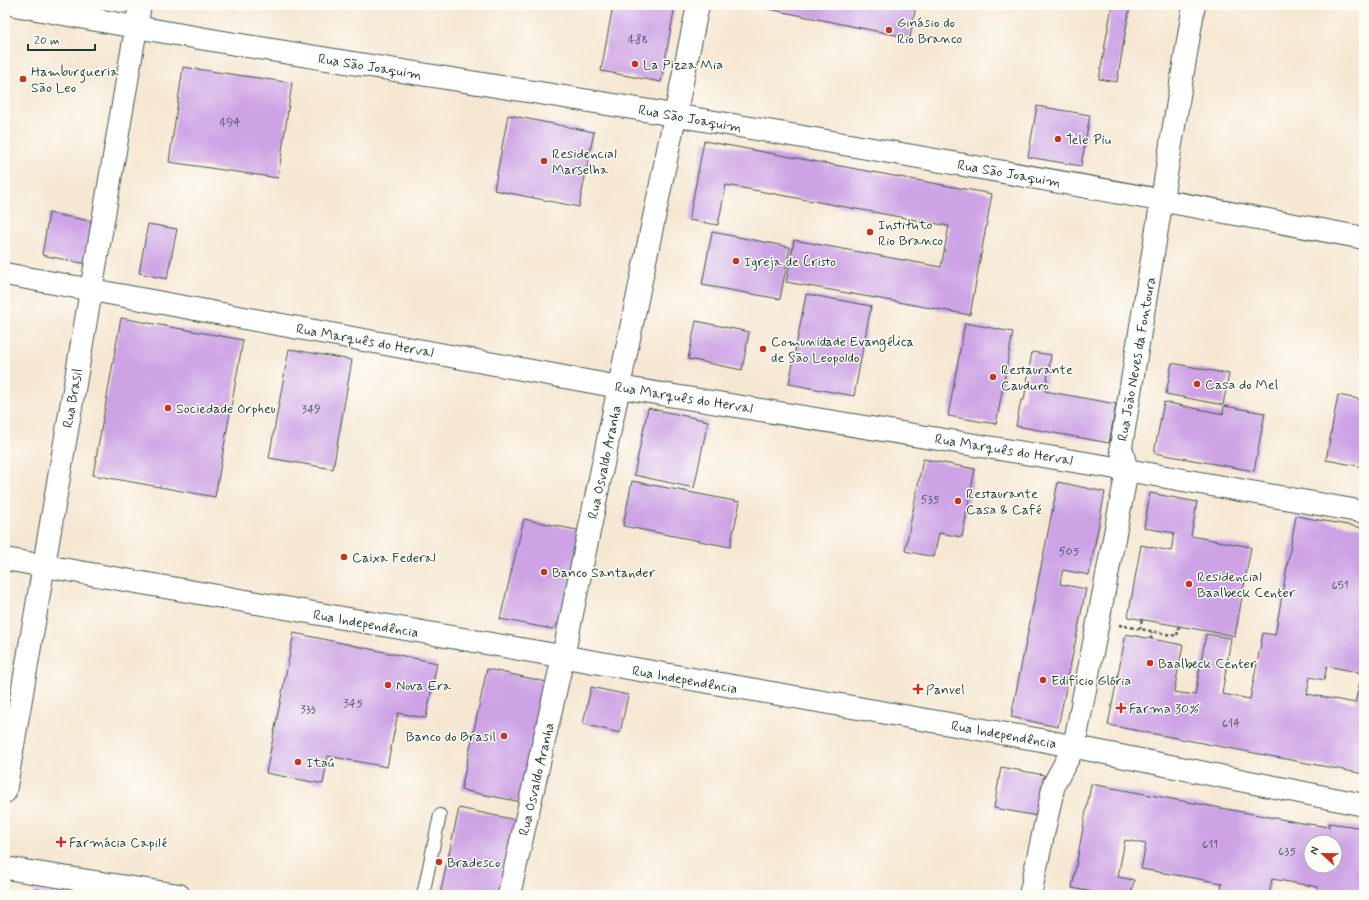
<svg xmlns="http://www.w3.org/2000/svg" width="1369" height="900" font-family="Mynerve,sans-serif">
<style>
.building{fill:#cda3e5;fill-rule:evenodd}
.lines{fill:none;stroke-linecap:round;stroke-linejoin:round}
.service-casing{stroke:#3f564c;stroke-width:14}
.minor-casing{stroke:#3f564c;stroke-width:24}
.tertiary-casing{stroke:#3f564c;stroke-width:24}
.path{stroke:#3f564c;stroke-width:2.5;stroke-dasharray:3 3;stroke-linecap:butt}
.service{stroke:#fff;stroke-width:12}
.minor{stroke:#fff;stroke-width:22}
.tertiary{stroke:#fff;stroke-width:22}
.poi-dot{fill:#c8321e;stroke:#fdfcf7;stroke-width:1.5}
.labels{text-anchor:middle;stroke-width:3;stroke-linejoin:round;paint-order:stroke}
.number-label{font-size:12px;fill:#4a5660}
.poi-label{font-size:14px;fill:#1f3d34;stroke:#fdfcf7;text-anchor:start}
.street-label{font-size:14px;fill:#1f3d34;stroke:#fdfcf7}
</style>
<rect width="100%" height="100%" fill="#fdfcf7"/>
<filter id="ink" filterUnits="userSpaceOnUse"><feTurbulence type="fractalNoise" baseFrequency=".025" numOctaves="2"/><feDisplacementMap in="SourceGraphic" scale="8" xChannelSelector="R" yChannelSelector="G"/><feConvolveMatrix kernelMatrix="1 2 1 2 8 2 1 2 1" color-interpolation-filters="sRGB"/></filter>
<filter id="wash" filterUnits="userSpaceOnUse"><feTurbulence type="fractalNoise" baseFrequency=".012" numOctaves="4" result="noise"/><feDisplacementMap in="SourceGraphic" scale="16" xChannelSelector="R" yChannelSelector="G"/><feGaussianBlur stdDeviation="0.9" result="paint"/><feColorMatrix in="noise" values="0 0 0 0 0 0 0 0 0 0 0 0 0 0 0 0 0 1.4 0 .05"/><feComposite in="paint" operator="in"/></filter>
<g filter="url(#wash)">
<rect width="100%" height="100%" fill="#f6e7d2"/>
<g id="blocks">
<path class="building" d="M613 5 675 6 661 82 601 71Z
M749 5H916L910 38Z
M1112 5H1130L1117 82 1099 79Z
M183 67 292 83 278 178 169 162Z
M1037 106 1090 115 1081 166 1028 157Z
M508 115 594 132 579 207 494 190Z
M704 141 992 194 970 315 786 282 794 240 941 267 949 226 726 185 718 225 689 220Z
M49 213 100 223 92 265 42 255Z
M148 224 177 229 167 279 139 273Z
M712 232 790 247 780 299 702 285Z
M806 294 871 306 854 396 789 384Z
M121 318 243 340 215 497 93 475Z
M696 321 749 332 742 370 688 359Z
M965 323 1013 332 996 424 948 416Z
M289 349 352 360 333 469 269 458Z
M1032 352 1051 355 1045 391 1116 404 1109 443 1016 426 1021 400H1024Z
M1172 363 1229 374 1223 405 1166 394Z
M1338 395 1364 400V467L1326 460Z
M1164 402 1223 414 1224 406 1265 413 1254 471 1154 453Z
M648 408 708 421 694 488 634 475Z
M923 459 975 469 962 537 939 533 934 557 905 551Z
M632 481 740 502 730 547 623 526Z
M1058 482 1105 492 1089 575 1063 570 1061 577 1060 584 1086 589 1058 727 1011 717Z
M1150 493 1197 502 1191 536 1251 547 1235 636 1128 617 1141 545 1171 551 1174 533 1144 528Z
M1296 516 1364 528V774L1108 725 1126 634 1183 645 1174 692 1195 695 1206 634 1231 638 1222 694 1250 699 1263 633 1275 635ZM1327 666 1362 673 1355 703 1307 694 1310 677 1324 680Z
M524 519 586 532 569 613 552 629 500 619Z
M294 633 437 663 426 718 398 713 387 767 328 756 323 784 266 773Z
M487 669 547 682 521 802 461 790Z
M591 687 628 695 620 733 583 724Z
M1001 767 1044 775 1037 816 994 808Z
M1091 784 1302 823 1329 827V823L1364 828V895H1316L1318 887 1272 879 1269 895H1220L1222 883 1141 869 1146 844 1125 840 1118 877 1134 880 1131 895H1108L1072 888ZM1311 842H1335V866H1311Z
M459 808 516 820 500 895H440Z
M34 889 65 894V895H33Z"/>
</g>
</g>
<g filter="url(#ink)">
<use href="#blocks" fill-opacity="0" stroke="#3f564c" stroke-width="1"/>
<g class="lines">
<g class="service-casing">
<path id="service" d="M423 895 440 815"/>
</g>
<g class="minor-casing">
<path id="minor" d="M1030 895 1054 784 1074 747 1127 471"/>
</g>
<g class="tertiary-casing">
<path id="tertiary" d="M15 5C220 44 426 74 632 108 877 149 1121 192 1364 238
M5 274 619 387 1104 466 1364 512
M1127 471 1121 447 1194 5
M5 559 1041 740 1364 805
M5 792 140 5
M5 868 179 895
M509 895 563 657 698 5"/>
</g>
<path class="path" d="M1119 625 1177 636 1179 626
M1140 629 1142 620
M1151 639 1152 632"/>
<use href="#service" class="service"/>
<use href="#minor" class="minor"/>
<use href="#tertiary" class="tertiary"/>
</g>
</g>
<g class="poi-dot">
<circle cx="889" cy="30" r="4"/>
<circle cx="635" cy="64" r="4"/>
<circle cx="23" cy="79" r="4"/>
<circle cx="1058" cy="139" r="4"/>
<circle cx="544" cy="161" r="4"/>
<circle cx="870" cy="232" r="4"/>
<circle cx="736" cy="261" r="4"/>
<circle cx="763" cy="349" r="4"/>
<circle cx="993" cy="377" r="4"/>
<circle cx="1197" cy="384" r="4"/>
<circle cx="168" cy="408" r="4"/>
<circle cx="958" cy="501" r="4"/>
<circle cx="344" cy="557" r="4"/>
<circle cx="544" cy="572" r="4"/>
<circle cx="1189" cy="584" r="4"/>
<circle cx="1150" cy="663" r="4"/>
<circle cx="1043" cy="680" r="4"/>
<circle cx="388" cy="685" r="4"/>
<path d="M916 683h4v4h4v4h-4v4h-4v-4h-4v-4h4z"/>
<path d="M1119 702h4v4h4v4h-4v4h-4v-4h-4v-4h4z"/>
<circle cx="504" cy="736" r="4"/>
<circle cx="298" cy="762" r="4"/>
<path d="M59 836h4v4h4v4h-4v4h-4v-4h-4v-4h4z"/>
<circle cx="439" cy="862" r="4"/>
</g>
<g class="labels">
<g class="number-label">
<text x="638" y="43">488</text>
<text x="230" y="126">494</text>
<text x="311" y="413">349</text>
<text x="930" y="503">535</text>
<text x="1069" y="555">505</text>
<text x="1340" y="589">651</text>
<text x="353" y="707">345</text>
<text x="308" y="713">333</text>
<text x="1231" y="727">614</text>
<text x="1210" y="848">611</text>
<text x="1287" y="855">635</text>
</g>
<g class="poi-label">
<text x="897" y="27">Ginásio do<tspan x="897" dy="16">Rio Branco</tspan></text>
<text x="643" y="69">La Pizza Mia</text>
<text x="31" y="76">Hamburgueria<tspan x="31" dy="16">São Leo</tspan></text>
<text x="1066" y="144">Tele Piu</text>
<text x="552" y="158">Residencial<tspan x="552" dy="16">Marselha</tspan></text>
<text x="878" y="229">Instituto<tspan x="878" dy="16">Rio Branco</tspan></text>
<text x="744" y="266">Igreja de Cristo</text>
<text x="771" y="346">Comunidade Evangélica<tspan x="771" dy="16">de São Leopoldo</tspan></text>
<text x="1001" y="374">Restaurante<tspan x="1001" dy="16">Cauduro</tspan></text>
<text x="1205" y="389">Casa do Mel</text>
<text x="176" y="413">Sociedade Orpheu</text>
<text x="966" y="498">Restaurante<tspan x="966" dy="16">Casa &amp; Café</tspan></text>
<text x="352" y="562">Caixa Federal</text>
<text x="552" y="577">Banco Santander</text>
<text x="1197" y="581">Residencial<tspan x="1197" dy="16">Baalbeck Center</tspan></text>
<text x="1158" y="668">Baalbeck Center</text>
<text x="1051" y="685">Edifício Glória</text>
<text x="396" y="690">Nova Era</text>
<text x="926" y="694">Panvel</text>
<text x="1129" y="713">Farma 30%</text>
<text x="496" y="741" text-anchor="end">Banco do Brasil</text>
<text x="306" y="767">Itaú</text>
<text x="69" y="847">Farmácia Capilé</text>
<text x="447" y="867">Bradesco</text>
</g>
<g class="street-label">
<text transform="translate(370 66) rotate(9)" y="5">Rua São Joaquim</text>
<text transform="translate(690 118) rotate(10)" y="5">Rua São Joaquim</text>
<text transform="translate(1009 173) rotate(10)" y="5">Rua São Joaquim</text>
<text transform="translate(365 340) rotate(10)" y="5">Rua Marquês do Herval</text>
<text transform="translate(1136 359) rotate(-80)" y="5">Rua João Neves da Fontoura</text>
<text transform="translate(684 397) rotate(9)" y="5">Rua Marquês do Herval</text>
<text transform="translate(72 398) rotate(-80)" y="5">Rua Brasil</text>
<text transform="translate(1004 449) rotate(9)" y="5">Rua Marquês do Herval</text>
<text transform="translate(604 462) rotate(-78)" y="5">Rua Osvaldo Aranha</text>
<text transform="translate(366 623) rotate(10)" y="5">Rua Independência</text>
<text transform="translate(685 679) rotate(10)" y="5">Rua Independência</text>
<text transform="translate(1004 734) rotate(10)" y="5">Rua Independência</text>
<text transform="translate(536 779) rotate(-77)" y="5">Rua Osvaldo Aranha</text>
</g>
</g>
<rect width="1369" height="900" fill="none" stroke="#fdfcf7" stroke-width="20"/>
<g transform="translate(1323 854) rotate(292)"><circle r="19" fill="#fdfcf7" stroke="#a4b0a9"/>
<path d="M0-3L7 15L0 10L-7 15Z" fill="#c8321e"/>
<text y="-6" font-size="11" font-weight="bold" text-anchor="middle" fill="#1f3d34">N</text>
</g>
<path d="M28 44v6h67v-6" fill="none" stroke="#1f3d34" stroke-width="2"/>
<text x="34" y="44" font-size="12" fill="#1f3d34" stroke="#fdfcf7" stroke-width="3" paint-order="stroke">20 m</text>
</svg>
